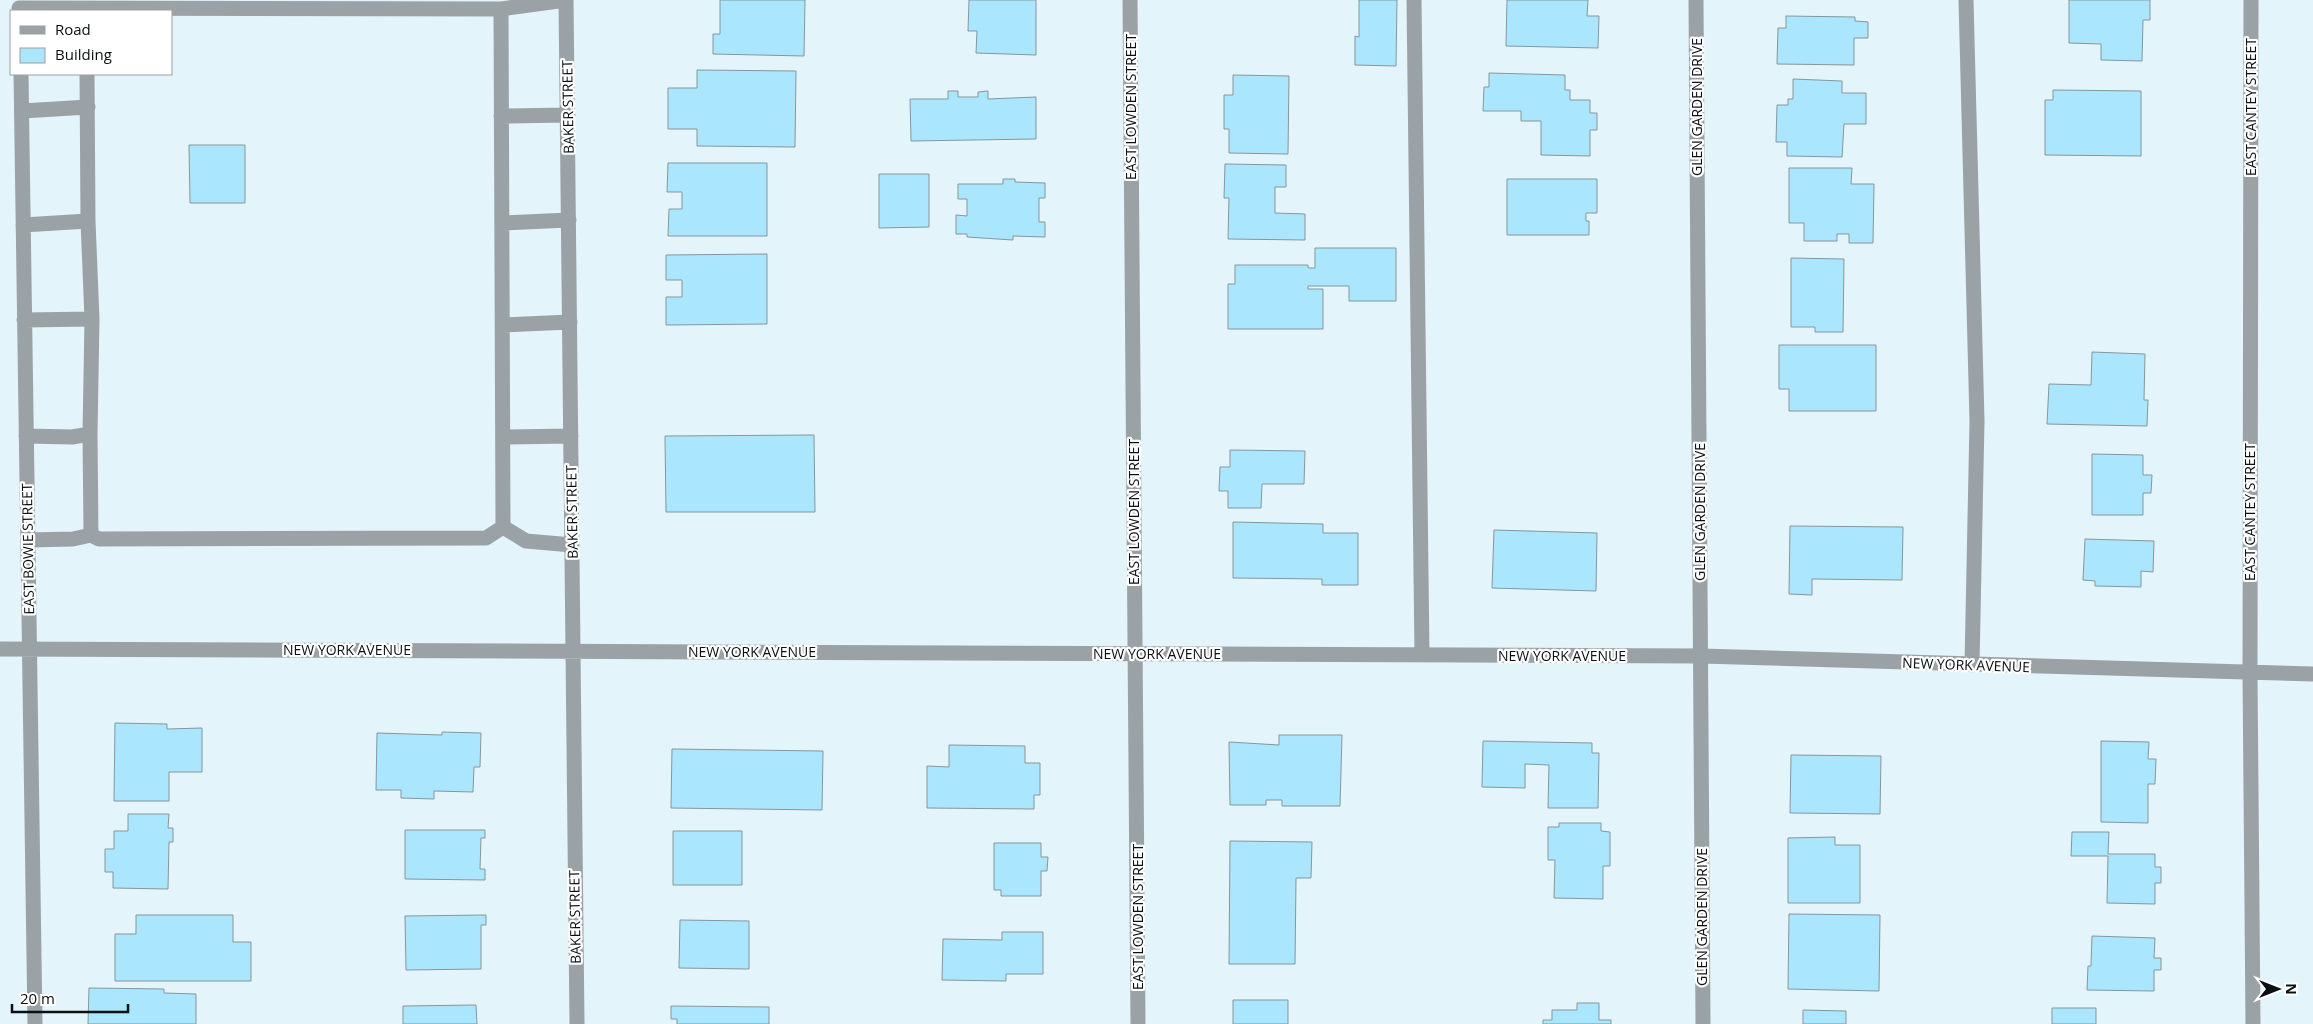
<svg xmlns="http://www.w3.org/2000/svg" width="2313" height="1024" font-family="'Open Sans',sans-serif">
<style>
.building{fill:#aae6fe;stroke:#87969c}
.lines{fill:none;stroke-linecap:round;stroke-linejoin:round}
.minor{stroke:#9ba2a5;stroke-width:15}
.labels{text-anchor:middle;stroke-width:4.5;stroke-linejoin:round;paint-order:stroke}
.street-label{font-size:14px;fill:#0a0f11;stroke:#fff}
</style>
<rect width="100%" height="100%" fill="#e4f4fb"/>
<path class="building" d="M720 0H805L804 56 713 54V34H720Z
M969 0H1036V55L976 53 977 31H968Z
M1359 0H1397L1396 66 1355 65V36L1359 37Z
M1507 0H1588L1587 16H1599L1598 48 1506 46Z
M2069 0H2150V20H2143L2142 61 2101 60V44L2069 43Z
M1786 16 1855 17V21L1868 22V38H1854V65L1777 64 1778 28H1786Z
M697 70 796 71 795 147 697 146V129H668V88H697Z
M1489 73 1565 75V90H1570V100H1590V113H1597V130H1590V156L1541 155V121H1521V111H1483L1484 87H1489Z
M1233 75 1289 76 1288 154 1229 153V129H1224V95H1233Z
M1793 79 1842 81V93H1866V124H1844L1842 157 1787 156V142H1776L1777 105H1788V99H1793Z
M2053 90 2141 91V156L2045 155V100H2053Z
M948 91H958V97H978V92L988 91V99L1036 97V139L911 141 910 99H948Z
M189 145H245V203H190Z
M668 163H767V236H668L669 209H682V192H667Z
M1225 164 1286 165V187H1275V213L1305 214V240L1228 239 1229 198H1224Z
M1789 168H1852L1851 184H1874L1873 243H1849V234H1837V241H1804V223H1789Z
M879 174H929V227L879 228Z
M1003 179H1015V182L1045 183V198H1039V222H1045V237L1013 236V240L967 237V234H956V215L967 216V199H958V184H1003Z
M1507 179H1597V213H1586V221H1589V235H1507Z
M1315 248H1396V301H1349V286H1308V289H1323V329H1228V284H1235V265H1308V268H1315Z
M767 254V324L666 325V297H682V280H666V255Z
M1791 258 1844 259 1843 332H1815V327H1791Z
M1779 345H1876V411H1789V389H1779Z
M2092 352 2145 354 2144 400H2148L2147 426 2047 424 2049 384 2091 385Z
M814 435 815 512H666L665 436Z
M1230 450 1305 451 1304 484H1262L1261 508H1228V491H1219L1220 467H1230Z
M2092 454 2143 455V475H2152L2151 493H2143V515H2092Z
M1233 522 1323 524V533H1358V585H1322V579L1233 578Z
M1790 526 1903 527 1902 580 1812 579V595L1789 594Z
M1494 530 1597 533 1596 591 1492 588Z
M2085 539 2154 541 2153 572 2141 571V587L2095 586V581L2083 580Z
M115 723 167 724V729L202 728V772H169V801H114Z
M442 732 481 733 480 767H474L473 792 434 791V799L401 798V790H376L377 733 442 735Z
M1279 735H1342L1340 806H1282V800H1266V805H1230L1229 742 1279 745Z
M1483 741 1592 743V753H1599L1598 808H1548L1549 765 1525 764V788L1482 787Z
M2101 741 2149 742 2148 759H2156L2155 784H2148V823L2101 822Z
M949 745 1025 746V763H1040V795H1034V809L927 808V766L949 767Z
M672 749 823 751 822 810 671 808Z
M1791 755 1881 756 1880 814 1790 813Z
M128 814H169L168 828H173V842H169L168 889 113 888V872H105V849H114V831H128Z
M1559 823H1601V831L1610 832V866H1603V899L1554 898 1555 860H1548V827H1559Z
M405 830H485V838H481L480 869H485V880L405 879Z
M673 831H742V885H673Z
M2072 832H2109L2108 854H2155V867H2161V883H2155V904L2107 903 2108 856H2071Z
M1835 837V845H1860V903H1788V838Z
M1230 841 1312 842 1311 878H1296L1295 964H1229Z
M994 843H1041V857H1048L1047 871H1041V896H1001V890H994Z
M1789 914 1880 915 1879 991 1788 989Z
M136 915H233V942H251V981H115V934H136Z
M486 915V925H481V969L406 970 405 916Z
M680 920 749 921V969L679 968Z
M1002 932H1043V974H1006V981L942 980 943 939 1002 940Z
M2092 936 2155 938 2154 958H2161V970H2154V991L2087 990 2088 966H2091Z
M89 988 164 989V993L196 994V1024H88Z
M1233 1000H1288V1024H1233Z
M1577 1003H1599V1020H1611V1024H1543V1020H1552V1010H1577Z
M476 1005 477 1024H403V1006Z
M671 1006 769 1007V1024H677V1019H671Z
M2052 1008H2096V1024H2052Z
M1803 1010 1846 1011V1024H1803Z"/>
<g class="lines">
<path class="minor" d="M566 0 577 1024
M1130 0 1138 1024
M1414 0 1422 655
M1696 0 1703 1024
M1966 0 1977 421 1972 665
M2251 0 2250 674 2253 1024
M19 8 501 9 503 527 486 538 99 539 91 535 90 434 92 319 88 221 87 74
M501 9 566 0
M21 74 35 1024
M22 111 88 107
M501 116 568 115
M502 223 569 220
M23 225 88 221
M24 320 92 319
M503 325 570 322
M26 436 72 437 90 434
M503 437 571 436
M503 527 526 541 572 545
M28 540 73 539 91 535
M0 649 1701 656 2313 674"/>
</g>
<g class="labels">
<g class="street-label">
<text transform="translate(568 107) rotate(-91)" y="5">BAKER STREET</text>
<text transform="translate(1131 107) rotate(-90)" y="5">EAST LOWDEN STREET</text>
<text transform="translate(1697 107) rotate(-90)" y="5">GLEN GARDEN DRIVE</text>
<text transform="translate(2251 107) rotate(-90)" y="5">EAST CANTEY STREET</text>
<text transform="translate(572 512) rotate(-91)" y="5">BAKER STREET</text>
<text transform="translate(1134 512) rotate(-90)" y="5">EAST LOWDEN STREET</text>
<text transform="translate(1700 512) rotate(-90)" y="5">GLEN GARDEN DRIVE</text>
<text transform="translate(2250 512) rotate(-90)" y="5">EAST CANTEY STREET</text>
<text transform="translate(28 549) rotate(-91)" y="5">EAST BOWIE STREET</text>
<text x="347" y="655">NEW YORK AVENUE</text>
<text x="752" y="657">NEW YORK AVENUE</text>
<text x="1157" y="659">NEW YORK AVENUE</text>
<text x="1562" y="661">NEW YORK AVENUE</text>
<text transform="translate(1966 665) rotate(2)" y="5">NEW YORK AVENUE</text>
<text transform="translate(575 917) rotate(-91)" y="5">BAKER STREET</text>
<text transform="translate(1138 917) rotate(-90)" y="5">EAST LOWDEN STREET</text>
<text transform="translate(1702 917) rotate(-90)" y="5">GLEN GARDEN DRIVE</text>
</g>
</g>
<rect x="10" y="10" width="162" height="65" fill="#ffffff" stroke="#9d9fa0"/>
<rect x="20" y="26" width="25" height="8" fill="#9ba2a5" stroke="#9d9fa0"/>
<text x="55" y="35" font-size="15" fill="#0a0f11">Road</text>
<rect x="20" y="48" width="25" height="15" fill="#aae6fe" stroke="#9d9fa0"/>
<text x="55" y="60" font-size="15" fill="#0a0f11">Building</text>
<g transform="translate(2278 989) rotate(90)" stroke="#ffffff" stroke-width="4" paint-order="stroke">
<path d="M0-4L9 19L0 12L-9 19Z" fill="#0a0f11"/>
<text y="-8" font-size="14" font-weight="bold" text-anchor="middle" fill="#0a0f11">N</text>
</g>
<path d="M12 1004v8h116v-8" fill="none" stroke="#0a0f11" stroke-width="2.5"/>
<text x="20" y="1004" font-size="15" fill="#0a0f11" stroke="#ffffff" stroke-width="4" paint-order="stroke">20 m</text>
</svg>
